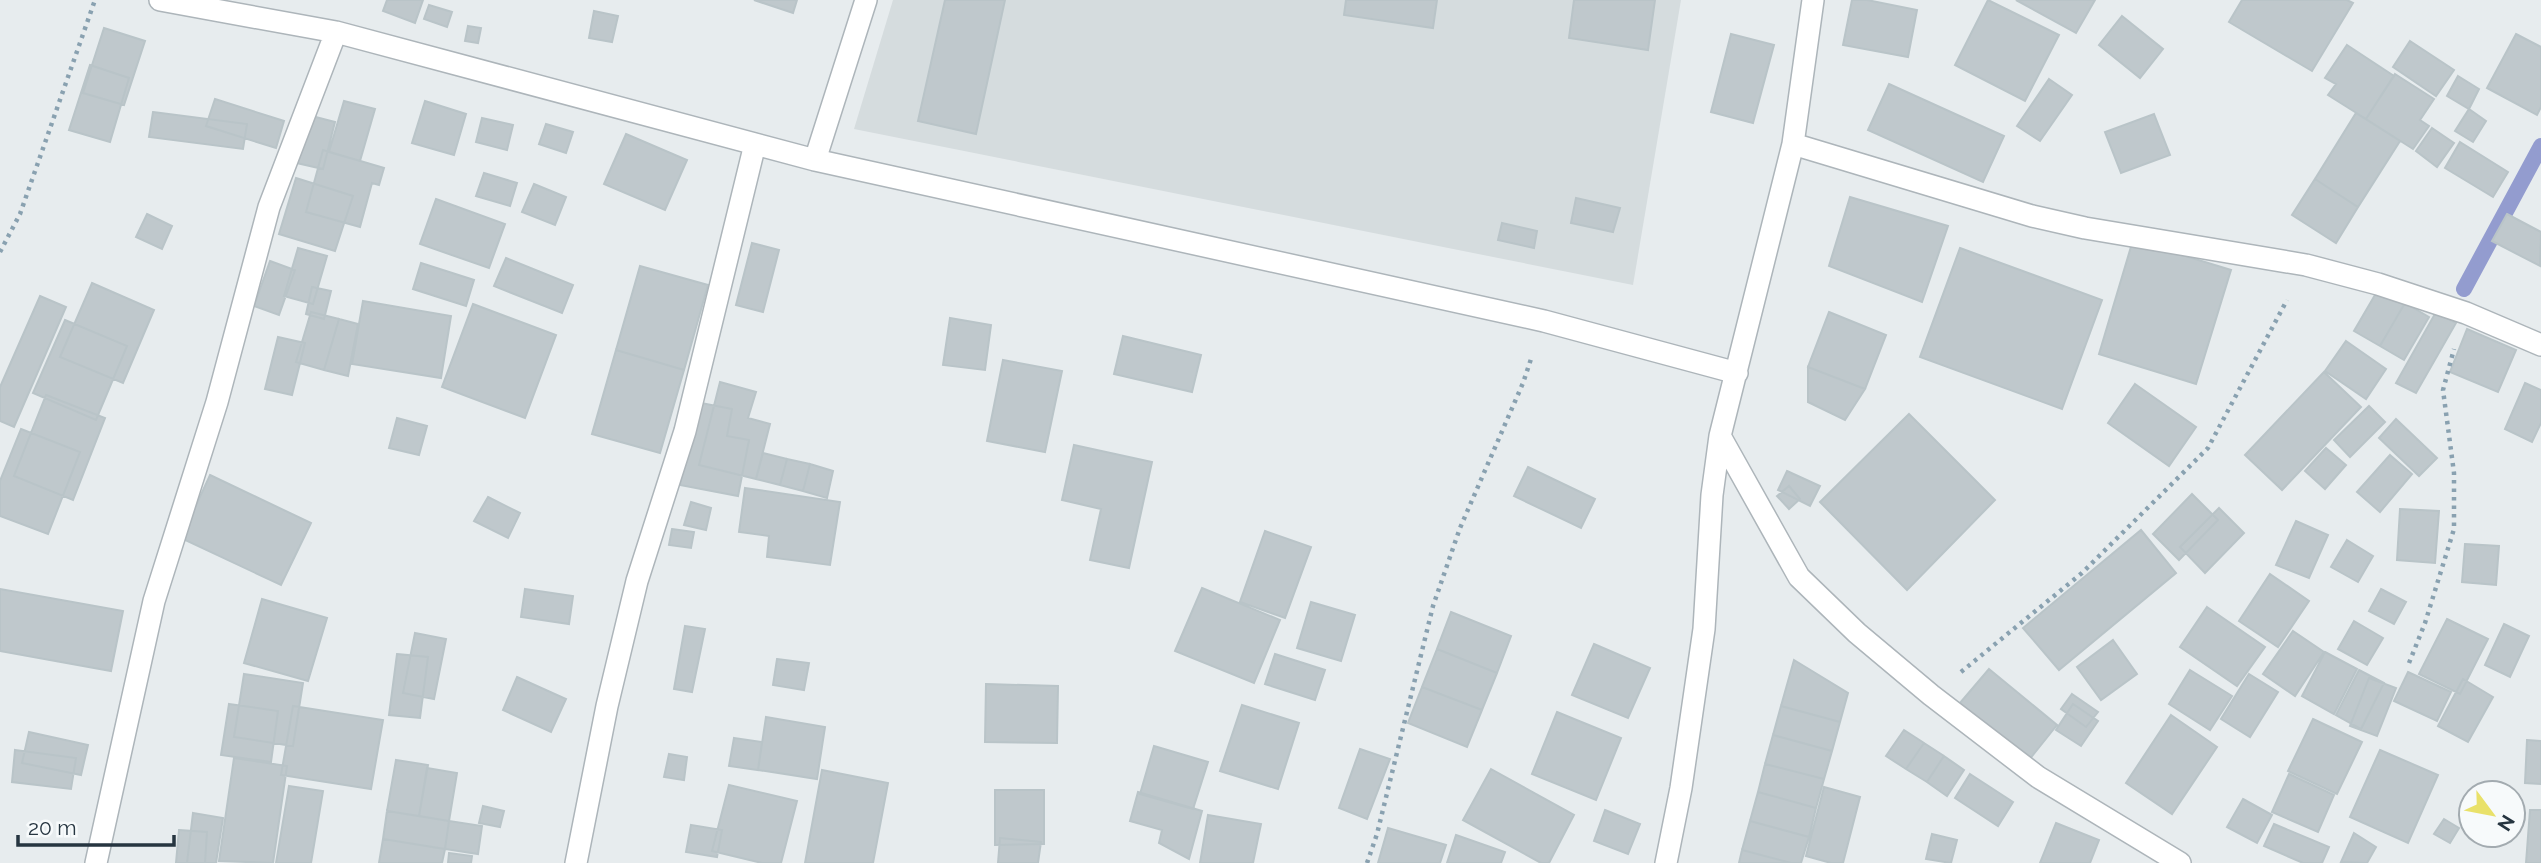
<svg xmlns="http://www.w3.org/2000/svg" width="2541" height="863" font-family="Raleway,sans-serif">
<style>
.built{fill:#d5dcde}
.lines{fill:none;stroke-linecap:round;stroke-linejoin:round}
.stream{stroke:#939ccf;stroke-width:16}
.building{fill:#bfc8cc;stroke:#b9c4c8;stroke-width:2}
.minor-casing{stroke:#adb5ba;stroke-width:24}
.path{stroke:#89a1b0;stroke-width:4.5;stroke-dasharray:3.5 5;stroke-linecap:butt}
.minor{stroke:#fff;stroke-width:21}
</style>
<rect width="100%" height="100%" fill="#e7ecee"/>
<path class="built" d="M893 0H1681L1633 285 854 129Z"/>
<g class="lines">
<path class="stream" d="M2464 289 2541 146"/>
</g>
<path class="building" d="M387 0H423L415 23 383 11Z
M754 0H797L793 13Z
M945 0H1005L976 134 918 121Z
M1346 0H1437L1433 28 1344 15Z
M1574 0H1655L1648 50 1569 38Z
M1852 0H1867L1917 10 1908 57 1843 45Z
M1988 0 2059 35 2025 101 1955 65Z
M2016 0H2095L2076 33Z
M2242 0H2347L2353 3 2312 71 2229 22Z
M429 5 452 12 447 27 424 19Z
M594 11 618 16 612 42 589 38Z
M2122 16 2163 49 2140 78 2099 45Z
M468 26 481 28 478 43 465 41Z
M104 28 145 41 124 105 83 93Z
M1731 34 1774 45 1753 123 1711 112Z
M2516 34 2541 47V107L2537 115 2487 88Z
M2410 41 2454 70 2436 96 2393 67Z
M2347 45 2394 76 2366 119 2328 95 2336 84 2325 78Z
M90 65 129 78 110 142 69 130Z
M2395 74 2434 99 2420 120 2429 126 2413 149 2366 119Z
M2458 76 2479 89 2469 109 2447 96Z
M2049 79 2072 95 2040 141 2017 126Z
M1889 84 2004 136 1983 182 1868 130Z
M215 99 284 121 276 148 206 126Z
M344 101 375 109 360 161 329 152Z
M425 101 466 114 454 155 412 143Z
M2469 109 2486 121 2473 142 2455 131Z
M153 112 247 124 243 149 149 137Z
M2356 113 2400 141 2358 207 2315 179Z
M304 114 335 122 323 169 292 162Z
M2154 114 2170 155 2121 173 2105 132Z
M482 118 513 125 507 150 476 142Z
M546 124 573 132 566 153 539 144Z
M2432 128 2454 143 2437 167 2416 151Z
M626 134 687 160 665 210 604 184Z
M2460 142 2508 172 2493 197 2445 168Z
M323 150 384 168 379 185 372 183 360 227 306 212Z
M484 173 517 183 510 206 476 196Z
M296 178 353 196 335 251 279 234Z
M2315 179 2358 207 2336 243 2292 215Z
M534 184 566 197 555 225 522 212Z
M1850 197 1948 226 1922 302 1829 266Z
M1576 198 1620 208 1613 232 1571 223Z
M436 199 505 224 489 268 420 244Z
M147 214 172 226 162 249 136 237Z
M2507 214 2541 232 2540 266 2492 241Z
M1502 223 1537 231 1534 248 1498 240Z
M2133 240 2231 270 2196 384 2099 354Z
M752 243 779 250 763 312 736 305Z
M298 248 327 256 313 304 284 296Z
M1960 248 2102 300 2062 409 1920 357Z
M506 258 573 285 562 313 494 286Z
M270 261 295 270 279 315 254 306Z
M421 263 474 280 466 306 413 289Z
M640 266 708 285 684 370 616 350Z
M92 283 154 310 123 383 60 357Z
M312 287 331 291 324 319 306 314Z
M2379 288 2405 303 2380 346 2354 331Z
M40 296 66 307 14 427 0 421V387Z
M363 301 451 316 441 378 352 364Z
M2405 303 2429 317 2404 360 2380 346Z
M473 304 556 335 525 418 442 387Z
M311 312 339 319 324 370 296 362Z
M1829 312 1886 335 1865 389 1808 367Z
M2436 312 2456 323 2416 393 2396 383Z
M950 318 991 325 985 370 943 365Z
M339 319 358 324 348 376 324 370Z
M65 320 127 346 96 420 33 393Z
M2467 329 2516 350 2498 392 2450 372Z
M1123 336 1201 355 1192 392 1114 374Z
M278 337 305 343 292 395 265 389Z
M2346 341 2386 369 2366 399 2325 371Z
M616 350 684 370 660 453 592 434Z
M1003 360 1062 371 1045 452 987 441Z
M1808 367 1865 389 1845 420 1808 402Z
M2324 372 2361 407 2282 490 2245 455Z
M720 382 756 392 748 418 770 424 756 479 699 465Z
M2525 383 2541 390V423L2532 442 2505 429Z
M2135 384 2196 427 2169 466 2108 423Z
M46 395 105 418 73 500 14 476Z
M696 402 732 409 727 436 749 440 738 496 680 485Z
M2369 406 2385 422 2350 457 2334 440Z
M1909 414 1995 500 1907 590 1820 502Z
M397 418 427 426 419 455 389 448Z
M2396 419 2437 458 2419 476 2379 438Z
M21 429 80 452 48 534 0 516V481Z
M1074 445 1152 462 1129 568 1090 560 1101 509 1062 500Z
M2326 448 2346 465 2325 489 2305 471Z
M763 453 787 459 780 485 756 479Z
M2390 455 2412 474 2380 512 2357 492Z
M787 459 810 464 803 491 780 485Z
M810 464 833 471 827 498 803 491Z
M1528 467 1595 499 1581 528 1514 496Z
M1787 471 1820 486 1810 506 1778 490Z
M210 475 311 523 281 585 181 538Z
M1789 486 1800 499 1789 509 1777 496Z
M745 488 840 502 830 565 767 557 769 536 739 532Z
M2192 494 2218 520 2179 560 2153 534Z
M488 497 520 513 508 538 474 521Z
M691 502 711 508 706 530 684 525Z
M2219 508 2244 533 2205 573 2180 547Z
M2400 509 2439 511 2435 563 2397 560Z
M2296 521 2328 535 2309 578 2276 565Z
M672 529 694 532 691 548 669 545Z
M2141 530 2176 573 2059 670 2023 628Z
M1265 531 1311 547 1285 618 1240 602Z
M2347 540 2373 556 2358 582 2331 567Z
M2465 544 2499 546 2496 585 2462 582Z
M2270 574 2309 601 2278 647 2239 621Z
M1202 588 1280 620 1254 683 1175 651Z
M0 589 123 611 111 671 0 651Z
M525 589 573 596 569 624 521 617Z
M2381 589 2406 602 2394 624 2369 611Z
M262 599 327 618 308 681 244 663Z
M1311 602 1355 615 1341 661 1297 648Z
M2207 607 2265 647 2237 686 2180 647Z
M1451 612 1511 636 1497 673 1437 649Z
M2447 619 2488 639 2460 694 2419 674Z
M2354 621 2383 638 2367 665 2338 649Z
M2504 624 2529 636 2510 677 2485 665Z
M685 626 705 629 692 692 674 689Z
M2293 631 2324 652 2295 696 2263 674Z
M415 633 446 639 434 699 403 693Z
M2113 640 2137 674 2101 700 2077 667Z
M1594 644 1650 668 1628 718 1572 695Z
M1437 649 1497 673 1482 710 1422 687Z
M2325 652 2357 669 2334 714 2302 696Z
M397 654 428 657 420 718 389 715Z
M1275 654 1325 670 1315 700 1265 684Z
M777 659 809 663 804 690 773 685Z
M1794 660 1848 693 1840 722 1781 706Z
M1989 669 2057 725 2029 760 1960 703Z
M2190 670 2232 696 2210 730 2169 704Z
M2359 670 2384 683 2361 729 2336 715Z
M2408 672 2451 692 2437 721 2394 701Z
M244 674 303 683 293 746 234 737Z
M2249 674 2278 692 2250 737 2221 719Z
M517 677 566 699 551 732 503 710Z
M2369 678 2396 688 2377 736 2350 726Z
M2463 679 2493 697 2468 742 2438 726Z
M986 684 1058 686 1057 743 985 742Z
M1422 687 1482 710 1467 747 1408 723Z
M2072 694 2098 712 2086 727 2061 709Z
M229 704 278 711 271 762 221 755Z
M2073 704 2098 721 2081 746 2056 730Z
M1242 705 1299 723 1278 789 1220 771Z
M293 706 383 720 371 789 281 775Z
M1781 706 1840 722 1832 751 1773 735Z
M1557 712 1621 738 1596 800 1532 774Z
M2171 715 2217 747 2172 814 2126 783Z
M766 717 825 727 817 779 758 770Z
M2313 719 2362 742 2337 794 2288 771Z
M1904 730 1924 743 1906 769 1886 756Z
M29 732 88 745 81 775 22 763Z
M1773 735 1832 751 1824 779 1765 764Z
M734 738 762 742 758 770 729 766Z
M2527 740 2541 741V784L2525 783Z
M1924 743 1944 756 1927 782 1906 769Z
M1154 746 1208 762 1193 809 1140 794Z
M1360 749 1390 759 1367 819 1339 808Z
M15 750 76 758 71 789 12 782Z
M2380 750 2438 775 2408 843 2350 817Z
M669 754 687 757 684 780 664 777Z
M1944 756 1964 770 1947 796 1927 782Z
M234 758 287 766 273 863 219 861Z
M396 760 428 765 419 816 387 811Z
M1765 764 1824 779 1816 808 1758 792Z
M427 768 457 773 449 821 419 816Z
M1491 769 1574 815 1549 863H1541L1463 820Z
M822 770 888 783 873 863H805Z
M1970 774 2013 802 1998 826 1955 798Z
M2289 774 2334 795 2318 832 2272 812Z
M729 785 797 801 781 863H762L712 851Z
M289 786 323 791 311 863H276Z
M1824 787 1860 797 1843 863H1831L1806 856Z
M995 790H1044V844L995 845Z
M1138 792 1202 811 1189 859 1159 843 1162 830 1130 821Z
M1758 792 1816 808 1809 837 1750 821Z
M2243 799 2272 815 2257 843 2227 827Z
M483 806 504 811 500 827 479 823Z
M1605 810 1640 824 1628 854 1594 841Z
M2530 810H2541V863H2526Z
M387 811 449 821 445 849 383 839Z
M193 813 223 818 216 863H187Z
M1208 815 1261 824 1253 863H1200Z
M2444 819 2459 828 2450 843 2434 834Z
M449 821 482 826 478 854 445 849Z
M1750 821 1809 837 1801 863H1791L1742 850Z
M2056 823 2099 840 2090 863H2040Z
M2274 824 2329 847 2322 863H2303L2264 846Z
M691 825 722 830 717 857 686 852Z
M1388 828 1446 845 1440 863H1378Z
M179 830 207 832 205 863H176Z
M2354 833 2376 847 2367 863 2341 862Z
M1932 834 1957 840 1951 863 1926 859Z
M1456 835 1505 852 1501 863H1447Z
M1000 838 1041 842 1038 863H998Z
M383 839 445 849 442 863H379Z
M1742 850 1791 863H1739Z
M449 853 472 856 471 863H448Z"/>
<g class="lines">
<g class="minor-casing">
<path id="minor" d="M160 0 336 32 815 160
M866 0 815 160 1544 321 1737 373
M1793 144 2032 216 2085 228 2306 265 2378 284 2466 313 2541 345
M1720 436 1799 577 1857 633 1931 695 2038 777 2180 863
M96 863 154 601 217 402 269 207 336 32
M576 863 607 706 637 581 685 431 755 144
M1666 863 1681 788 1704 629 1712 495 1720 436 1793 144 1813 0"/>
</g>
<path class="path" d="M0 252 20 214 95 0
M2409 663 2425 623 2454 529V473L2443 390 2454 349
M1961 672 2082 573 2208 448 2287 300
M1367 863 1377 834 1433 606 1460 528 1523 383 1532 356"/>
<use href="#minor" class="minor"/>
</g>
<g transform="translate(2492 814) rotate(122)"><circle r="33" fill="#f7fafb" stroke="#a3abb0" stroke-width="2"/>
<path d="M0-5L12 26L0 18L-12 26Z" fill="#e9e16a"/>
<text y="-10" font-size="19" font-weight="bold" text-anchor="middle" fill="#263540">N</text>
</g>
<path d="M18 835v10h156v-10" fill="none" stroke="#263540" stroke-width="3.5"/>
<text x="28" y="835" font-size="21" fill="#263540" stroke="#f7fafb" stroke-width="5" paint-order="stroke">20 m</text>
</svg>
